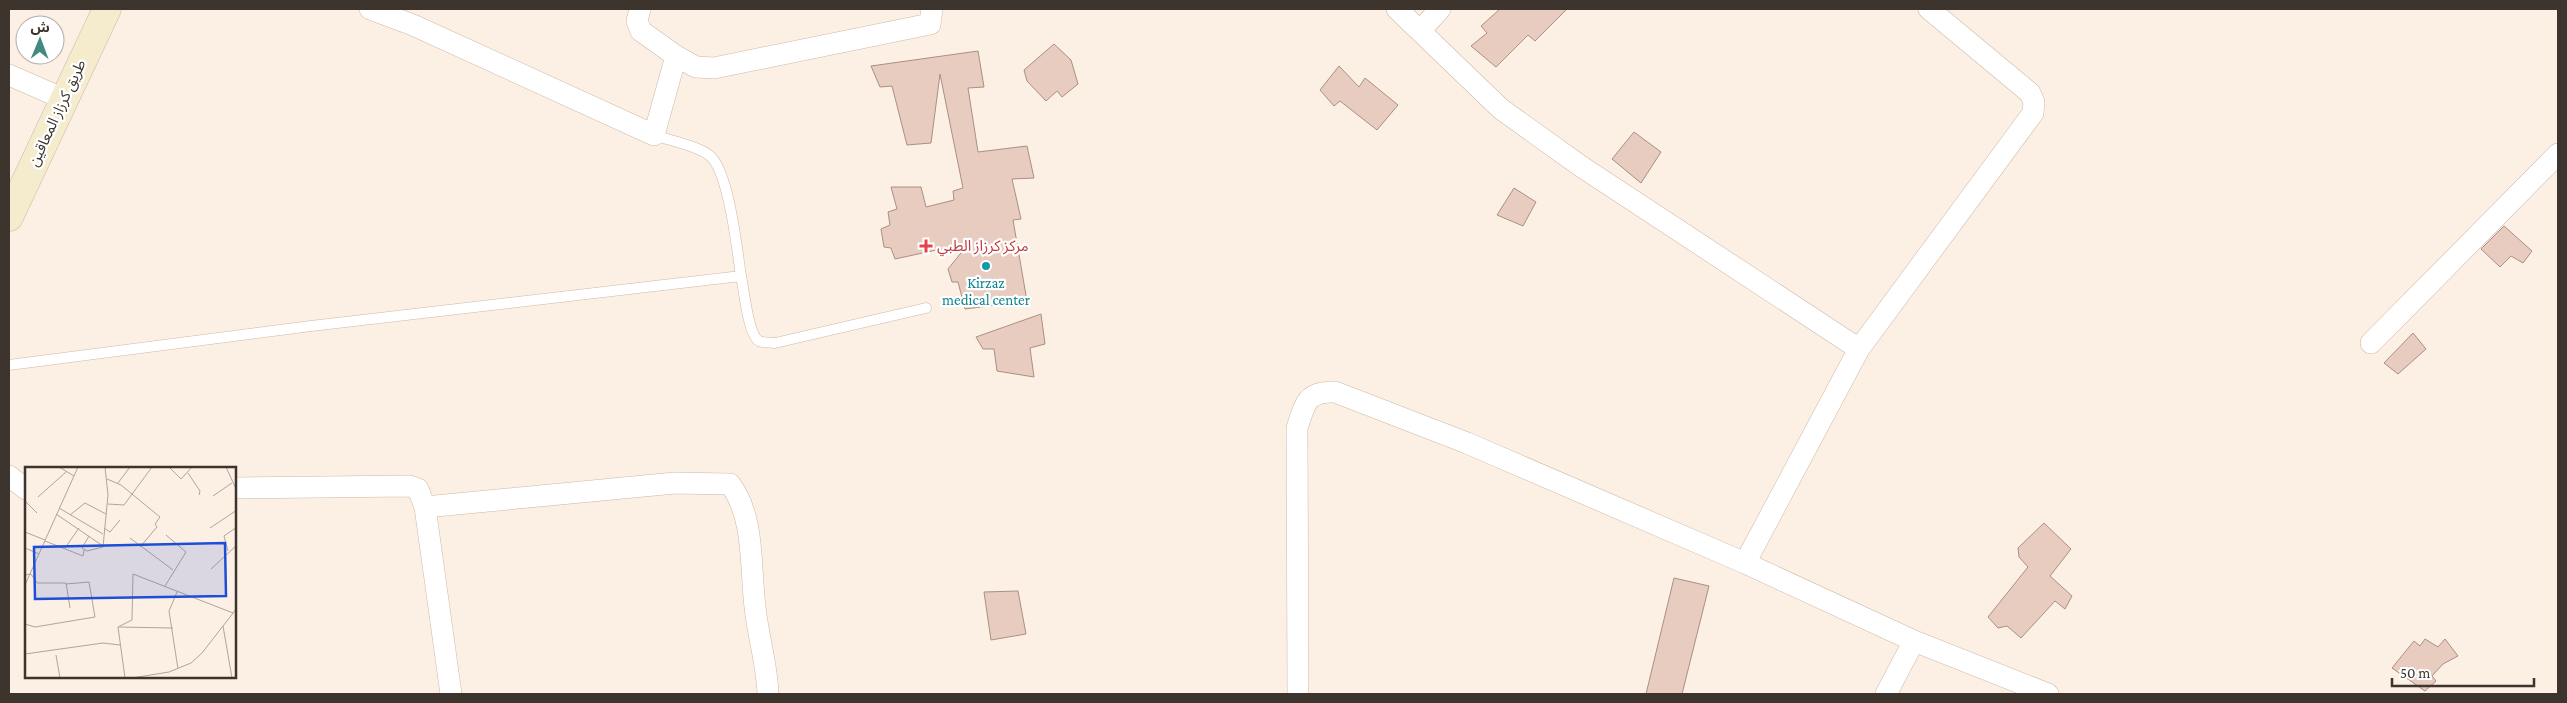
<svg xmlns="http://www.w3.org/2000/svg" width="2567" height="703" font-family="'Crimson Pro','Noto Sans Arabic',serif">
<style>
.building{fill:#e7ccbf;stroke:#a99083}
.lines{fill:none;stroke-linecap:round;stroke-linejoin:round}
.lane-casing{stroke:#ceb9a7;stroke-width:11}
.street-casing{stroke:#ceb9a7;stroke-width:22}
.secondary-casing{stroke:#ceb9a7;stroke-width:29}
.lane{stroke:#fff;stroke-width:10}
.street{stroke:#fff;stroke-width:21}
.secondary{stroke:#f5ebcd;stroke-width:28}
.health-dot{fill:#e0444e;stroke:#fff;stroke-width:2}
.culture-dot{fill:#0f9aa8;stroke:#fff;stroke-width:2}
.labels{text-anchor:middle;stroke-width:4.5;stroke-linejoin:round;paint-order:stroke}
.street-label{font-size:15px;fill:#3d352d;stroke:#fff}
.health-label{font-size:15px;fill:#be3a42;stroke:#fff;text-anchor:start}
.culture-label{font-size:15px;fill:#0d838f;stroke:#fff}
.inset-road{fill:none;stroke:#b0a59b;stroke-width:1}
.view{fill:#1d4ed8;fill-opacity:0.15;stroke:#1d4ed8;stroke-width:2.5}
.inset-edge{fill:none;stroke:#3d352d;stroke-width:2.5}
</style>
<rect width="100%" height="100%" fill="#fcefe4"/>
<path class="building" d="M1500 9H1567L1535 41 1528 35 1496 67 1471 46 1487 33 1481 26Z
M1054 44 1071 60 1078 84 1062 97 1057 91 1046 101 1027 81 1024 70Z
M978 51 984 87 968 88 978 152 1027 146 1034 178 1012 179 1021 219 1013 220 1027 301 965 309 958 282H952L948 269 969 243 895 259 891 248 884 247 881 229 890 225 888 212 897 209 891 187H921L926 207 954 200 953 191 963 188 940 74 931 143 907 145 892 86 880 87 871 66Z
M1339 66 1359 87 1365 78 1398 105 1377 130 1340 101 1334 106 1320 90Z
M1634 132 1661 152 1641 183 1612 159Z
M1514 188 1536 202 1523 226 1497 215Z
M2504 226 2532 251 2523 263 2511 256 2500 267 2481 249Z
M1041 314 1045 344 1030 348 1034 377 997 371 994 349H983L976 337Z
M2413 333 2426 349 2398 374 2384 363Z
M2044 523 2071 549 2050 576 2072 596 2065 609 2055 601 2021 638 2007 626 1998 628 1988 617 2028 567 2019 557 2018 548Z
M1674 578 1709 586 1682 694H1646Z
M1018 591 1026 634 991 640 984 592Z
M2425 639 2438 647 2445 639 2458 656 2443 664 2432 676 2436 681 2425 691 2392 668 2414 641 2420 646Z"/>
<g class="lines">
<g class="lane-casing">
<path id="lane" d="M654 135C671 141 695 145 709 155 729 170 737 250 741 276
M9 365 311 326 741 276C744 289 748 335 759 341 763 343 770 342 775 343L926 308"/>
</g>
<g class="street-casing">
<path id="street" d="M370 9 413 25 654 135 676 56
M640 9 637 21 641 31 676 56 696 67 714 68 930 24 932 9
M1397 9 1501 109 1582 167 1859 349
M1420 31 1440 9
M9 75 64 99
M2371 343 2558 154
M9 476 26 489
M235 488 410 486 418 489 425 507 451 694
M425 507 675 483 730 484C755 517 750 567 755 607 758 636 767 664 768 694
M1745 563 1859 349 2033 113 2034 102 2030 93 1929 9
M1298 694 1297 428C1305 404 1306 391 1335 392L1467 443 1745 563 1914 641 2048 694
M1886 694 1914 641"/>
</g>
<g class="secondary-casing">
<path id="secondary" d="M9 217 107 9"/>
</g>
<use href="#lane" class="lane"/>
<use href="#street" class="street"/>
<use href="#secondary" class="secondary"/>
</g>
<path class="health-dot" d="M923.5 238.5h5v5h5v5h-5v5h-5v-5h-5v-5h5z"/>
<circle class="culture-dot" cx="986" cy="266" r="5"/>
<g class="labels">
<g class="street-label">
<text transform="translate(57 113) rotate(-65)" y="5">طريق كرزاز المعاقين</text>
</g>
<g class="health-label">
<text x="937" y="251">مركز كرزاز الطبي</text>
</g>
<g class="culture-label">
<text x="986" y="288">Kirzaz<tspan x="986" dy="17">medical center</tspan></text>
</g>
</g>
<g transform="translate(25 467)">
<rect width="211" height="211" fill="#fcefe4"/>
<path class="inset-road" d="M34 0 49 9M144 0 156 12 167 0M201 0 212 24M163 6 175 24 174 28M82 12 96 18 135 50 130 57 132 60 115 80M93 16 105 0M188 29 207 16M13 30 41 5M0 34 12 46M83 37 99 38 127 0M34 41 78 67M31 47 78 79M45 48 60 36 81 47M79 61 85 65 95 53M185 61 212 43M0 65 20 73M64 69 57 81 62 84 78 80 83 28 80 0M105 71 148 103M20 74 58 89 59 83M0 81 14 87M40 81 54 61M203 84 199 69 212 60M186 102 212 78M0 108 6 107 12 116H41L45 141M0 118 53 0M140 119 161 85 141 68M152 125 144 144 153 202M0 157 10 160 70 150 64 115 41 117M198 159 207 211M93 160 107 153 108 107 208 146M93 160 100 211M94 160 148 161M0 187 78 176 95 178M31 188 35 211M107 211 144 205 166 196 177 186 212 141"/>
<path class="view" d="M200 76 201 129 10 132 9 80Z"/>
<rect width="211" height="211" class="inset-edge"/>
</g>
<rect width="2567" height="703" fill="none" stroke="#3d352d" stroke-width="20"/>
<g transform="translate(40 40) rotate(1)"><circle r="24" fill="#ffffff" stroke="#b1aeab"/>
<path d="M0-4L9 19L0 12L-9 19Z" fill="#428982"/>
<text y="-8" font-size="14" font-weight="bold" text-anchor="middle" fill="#3d352d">ش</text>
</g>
<path d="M2392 678v8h142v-8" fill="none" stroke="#3d352d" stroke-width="2.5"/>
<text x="2400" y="678" font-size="15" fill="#3d352d" stroke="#ffffff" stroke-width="4" paint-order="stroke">50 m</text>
</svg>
